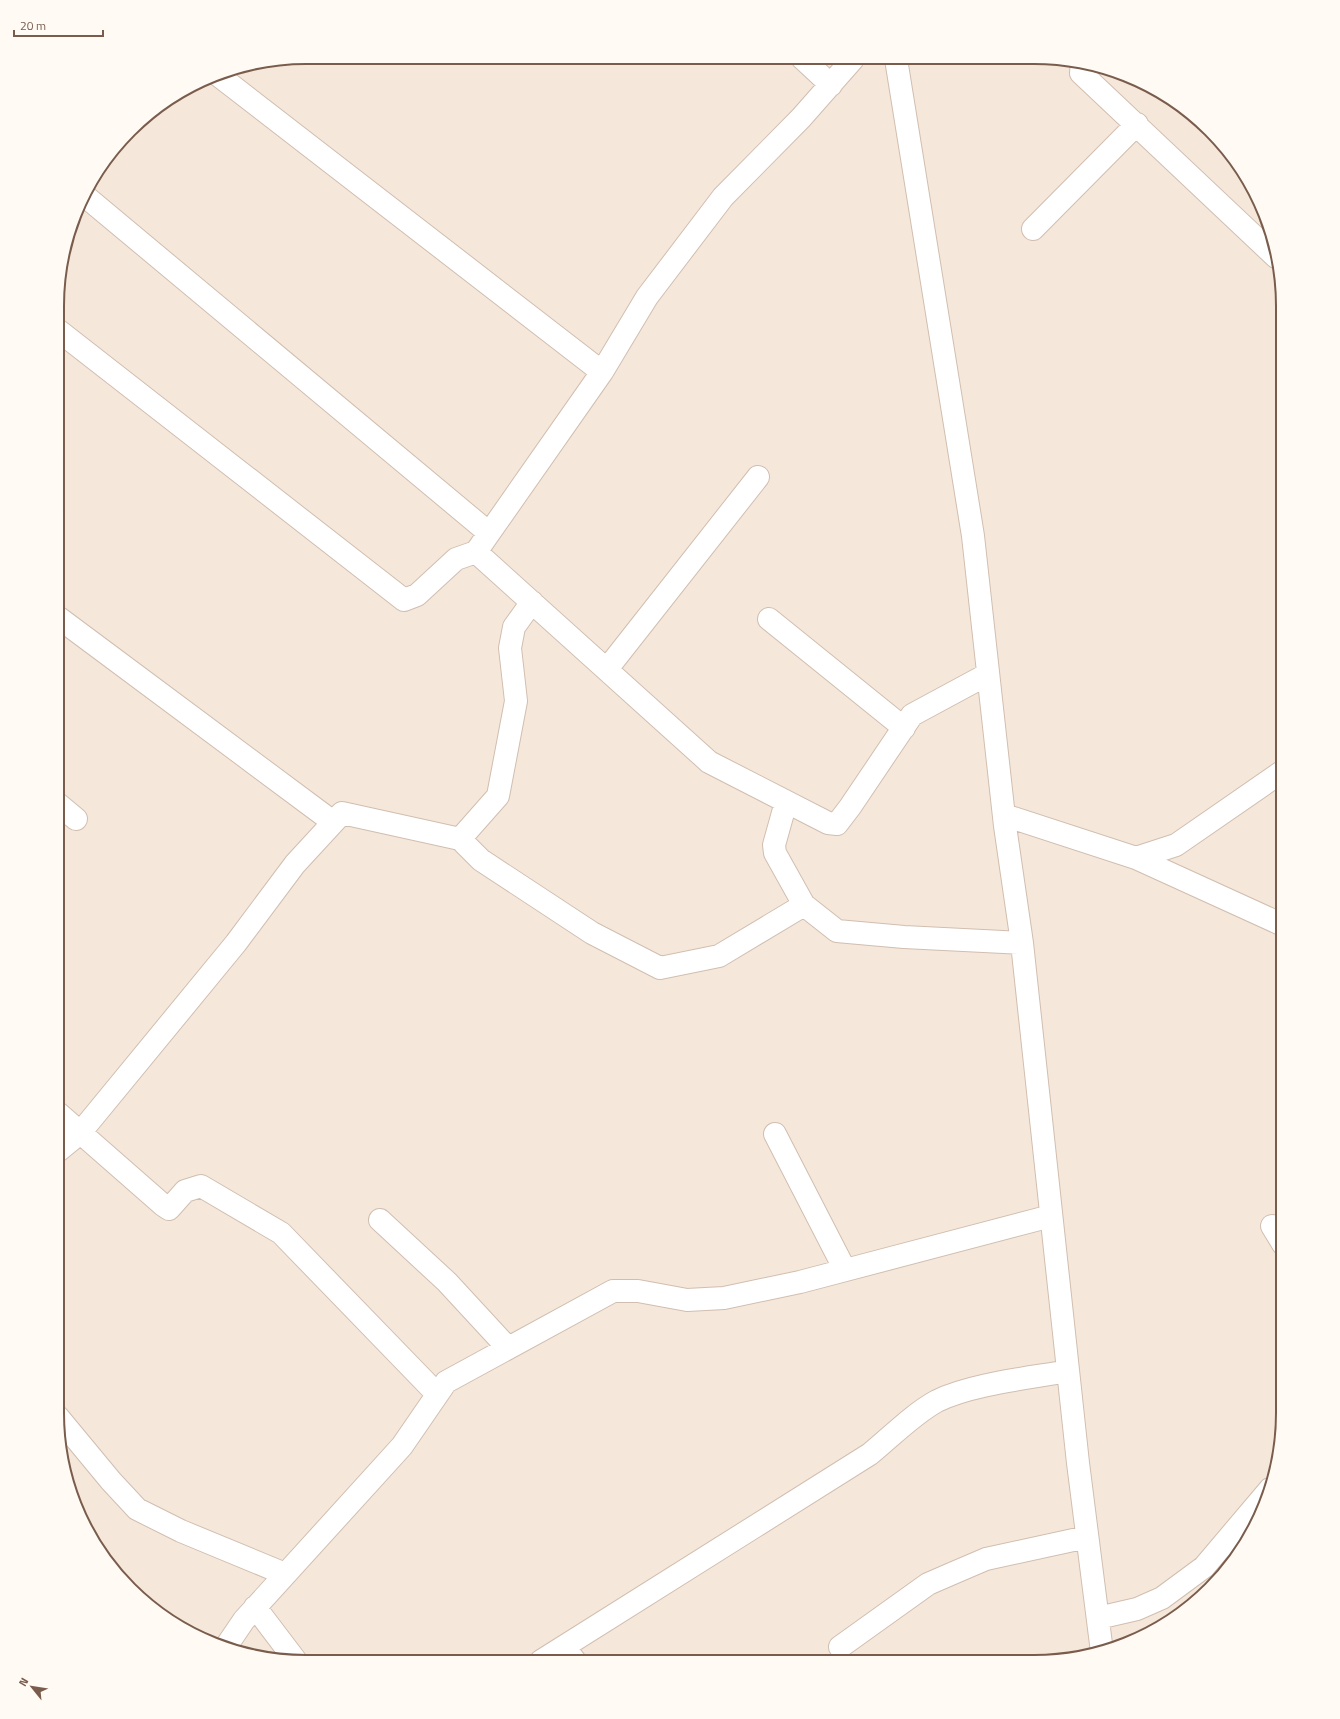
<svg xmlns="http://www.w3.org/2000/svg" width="1340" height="1719" font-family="'Titillium Web',sans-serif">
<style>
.residential{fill:#f5e8da}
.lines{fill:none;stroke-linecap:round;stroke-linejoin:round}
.minor-casing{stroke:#d1beb0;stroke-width:24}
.minor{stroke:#fff;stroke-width:22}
.rim{fill:none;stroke:#7a5c4d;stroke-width:2}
</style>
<rect width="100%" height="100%" fill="#fdf6ec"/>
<path class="residential" d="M306 57 1066 59 1129 76 1172 99 1221 142 1250 182 1274 242 1283 306 1282 1429 1270 1493 1249 1537 1210 1589 1158 1629 1098 1653 1050 1661H290L226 1649 168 1620 130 1589 90 1537 66 1477 57 1413 59 274 90 182 142 119 226 70Z"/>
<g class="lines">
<g class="minor-casing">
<path id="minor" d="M802 58 831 85
M896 59 973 536 1005 826 1022 943 1078 1463 1102 1652
M1082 63 1081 73 1276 257
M218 75 602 372 476 552 709 762 828 823 837 824 850 807 912 715 988 674
M85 196 489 533
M1033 229 1137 124
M59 331 404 600 417 595 456 559 476 552
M602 372 647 297 723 197 801 118 853 59
M59 618 333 822
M769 619 904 728
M607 669 758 477
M786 802 774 845 775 853 804 905
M58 804 76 819
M1004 815 1136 858 1283 925
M460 839 498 796 516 701 510 648 514 627 532 602
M1136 858 1176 845 1283 771
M58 1113 163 1205 169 1209 185 1191 201 1186 281 1233 437 1394
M775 1134 845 1270
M58 1151 80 1133 236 943 295 864 342 813 460 839 481 860 592 933 660 968 719 956 804 905 837 931 904 937 1022 943
M380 1220 447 1282 508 1348
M1272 1226 1283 1244
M58 1417 111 1481 137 1509 181 1531 285 1574
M255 1607 296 1661
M1098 1618 1137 1609 1162 1598 1204 1567 1270 1489
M564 1647 575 1661
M840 1647 928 1584 951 1574 986 1559 1087 1537
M225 1648 244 1620 402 1446 446 1382 613 1291H638L687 1300 724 1298 800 1282 1051 1216
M541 1661 870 1454C891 1437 913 1414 937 1401 971 1384 1030 1378 1068 1371"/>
</g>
<use href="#minor" class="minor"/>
</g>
<path d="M0 0H1340V1719H0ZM306 64H1034A242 242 0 0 1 1276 306V1413A242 242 0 0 1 1034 1655H306A242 242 0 0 1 64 1413V306A242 242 0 0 1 306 64Z" fill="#fffaf3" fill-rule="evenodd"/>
<path class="rim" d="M306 64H1034A242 242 0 0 1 1276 306V1413A242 242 0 0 1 1034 1655H306A242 242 0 0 1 64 1413V306A242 242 0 0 1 306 64Z"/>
<g transform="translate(32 1687) rotate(300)" stroke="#fffaf3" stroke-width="3" paint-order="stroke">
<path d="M0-3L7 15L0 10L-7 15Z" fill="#7a5c4d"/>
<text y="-6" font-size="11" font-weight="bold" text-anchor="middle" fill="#7a5c4d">N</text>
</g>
<path d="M14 30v6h89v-6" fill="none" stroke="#7a5c4d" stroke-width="2"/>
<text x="20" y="30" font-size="12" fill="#7a5c4d" stroke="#fffaf3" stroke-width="3" paint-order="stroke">20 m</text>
</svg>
